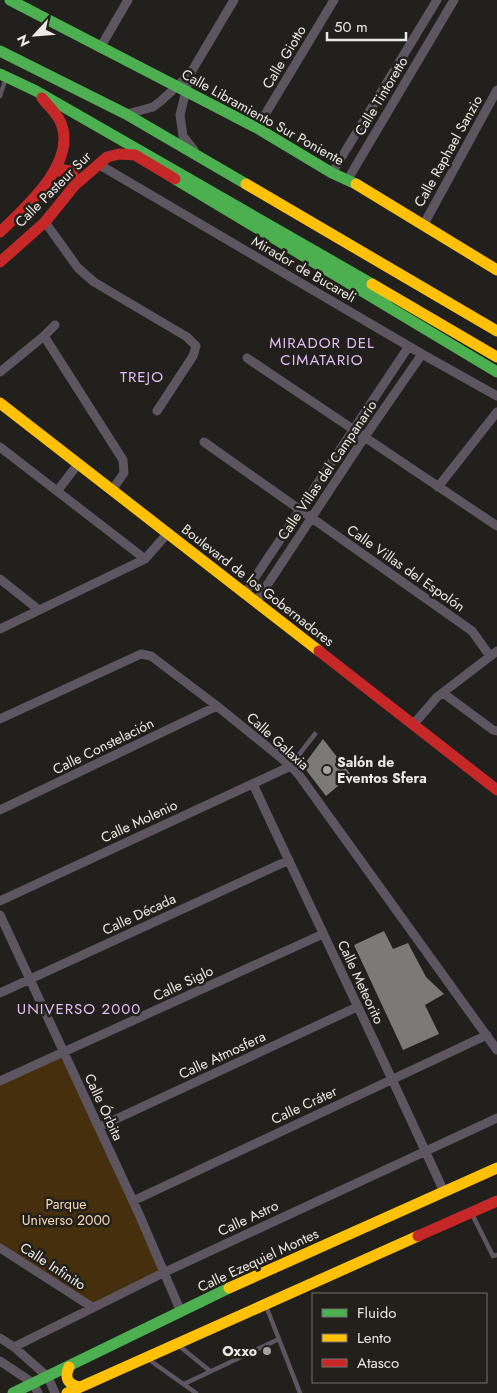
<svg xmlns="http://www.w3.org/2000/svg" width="497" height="1393" font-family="Jost,sans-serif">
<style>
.park{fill:#462f0c}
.building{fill:#7c7a77}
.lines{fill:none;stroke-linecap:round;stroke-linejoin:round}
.lane{stroke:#5d5560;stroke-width:4.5}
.street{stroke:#5d5560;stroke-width:9}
.fast{stroke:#4caf50;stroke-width:11}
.slow{stroke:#ffc107;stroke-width:11}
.jam{stroke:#c62828;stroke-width:11}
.poi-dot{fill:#a5a2a0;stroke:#23201c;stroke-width:2}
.labels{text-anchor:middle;stroke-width:5;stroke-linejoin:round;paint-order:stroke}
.street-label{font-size:14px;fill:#ebe8e6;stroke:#23201c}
.poi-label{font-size:14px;font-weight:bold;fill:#ebe8e6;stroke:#23201c;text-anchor:start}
.park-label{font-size:14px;fill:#f7d9b4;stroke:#23201c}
.neighbourhood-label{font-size:15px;letter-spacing:1px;fill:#dfc0f6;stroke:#23201c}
</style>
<rect width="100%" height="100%" fill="#22201d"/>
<path class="park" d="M64 1053 165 1272 92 1307 0 1248V1081Z"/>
<path class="building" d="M323 739 351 775 326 796 303 766Z
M384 931 393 949 408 943 426 977 444 994 425 1005 439 1034 403 1050 354 945Z"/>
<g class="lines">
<path class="lane" d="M0 96 5 81
M291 765 315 734
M472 1214 493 1256 497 1255
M266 1306 300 1393
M178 1345 210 1371
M148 1359 196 1393
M184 1384 279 1339"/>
<path class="street" d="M100 48 128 0
M190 74 180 115 183 136 194 150
M127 114 153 107 161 101 190 74 234 0
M257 128 334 0
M98 164 422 354 497 396
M332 173 437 0
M348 179 454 0
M45 222 78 268 94 282 187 337 196 346 193 356 157 411
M424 224 497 90
M44 336 123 460 124 473 112 490
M247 358 497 526
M0 372 44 336 55 325
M204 442 472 631 490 656
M0 447 145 559
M438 487 497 412
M58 490 78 464
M0 579 39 610
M244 594 409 346
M256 602 364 438 422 354
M0 629 145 559 167 534
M443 693 493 730 497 731
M0 719 141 654 151 656 217 706 291 766 299 775 497 1050
M413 725 437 697 497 651
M253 784C316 920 382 1055 444 1192
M0 810 217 706
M0 901 291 766
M0 915 139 1214 181 1312
M0 993 289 860
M0 1081 323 934
M99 1127 357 1007
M133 1201 487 1035
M0 1248 92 1307
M0 1338 14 1347 48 1377 55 1393
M14 1347 165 1272 497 1118
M0 1361 33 1383 38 1393"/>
<path class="fast" d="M10 0 257 128 332 173 356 184
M0 51 126 114 246 184
M0 74 36 91 372 284
M175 179 497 372
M366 289 387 305
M13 1393 229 1288"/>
<path class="slow" d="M246 184 497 331
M356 184 497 270
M372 284 497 357
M0 403 319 651
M229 1288 497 1168
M69 1367C64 1378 68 1385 80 1387
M67 1393 418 1236"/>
<path class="jam" d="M55 172 64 170 70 171 74 177 75 185
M0 232C26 207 77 163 61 123 57 113 48 106 42 98
M0 262 45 222 75 185 107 157 119 154 135 155 175 179
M319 651 497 790
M418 1236 497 1201"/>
</g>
<g class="poi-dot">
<circle cx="327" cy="770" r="5"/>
<circle cx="267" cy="1351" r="5"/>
</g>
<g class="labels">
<g class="street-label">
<text transform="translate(284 57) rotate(-59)" y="5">Calle Giotto</text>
<text transform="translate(381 96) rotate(-59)" y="5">Calle Tintoretto</text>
<text transform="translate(263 117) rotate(29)" y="5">Calle Libramiento Sur Poniente</text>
<text transform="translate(448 151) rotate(-61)" y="5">Calle Raphael Sanzio</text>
<text transform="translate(53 189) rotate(-45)" y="5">Calle Pasteur Sur</text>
<text transform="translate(304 269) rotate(30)" y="5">Mirador de Bucareli</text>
<text transform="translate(327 470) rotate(-56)" y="5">Calle Villas del Campanario</text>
<text transform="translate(406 568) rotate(35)" y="5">Calle Villas del Espolón</text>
<text transform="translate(258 585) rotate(38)" y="5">Boulevard de los Gobernadores</text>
<text transform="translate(278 741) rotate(42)" y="5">Calle Galaxia</text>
<text transform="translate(103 746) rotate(-26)" y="5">Calle Constelación</text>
<text transform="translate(139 821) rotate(-25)" y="5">Calle Molenio</text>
<text transform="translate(139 914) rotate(-25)" y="5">Calle Década</text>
<text transform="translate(361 982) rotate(65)" y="5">Calle Meteorito</text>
<text transform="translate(183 983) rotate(-25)" y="5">Calle Siglo</text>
<text transform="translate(222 1055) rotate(-25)" y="5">Calle Atmosfera</text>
<text transform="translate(304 1105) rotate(-25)" y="5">Calle Cráter</text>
<text transform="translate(104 1107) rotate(65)" y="5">Calle Órbita</text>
<text transform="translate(248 1218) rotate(-25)" y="5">Calle Astro</text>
<text transform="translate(258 1260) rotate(-25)" y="5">Calle Ezequiel Montes</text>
<text transform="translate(53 1266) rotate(33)" y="5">Calle Infinito</text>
</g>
<g class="poi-label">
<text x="337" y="767">Salón de<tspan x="337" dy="16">Eventos Sfera</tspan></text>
<text x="257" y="1356" text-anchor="end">Oxxo</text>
</g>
<g class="park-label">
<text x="66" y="1209">Parque<tspan x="66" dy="16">Universo 2000</tspan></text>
</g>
<g class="neighbourhood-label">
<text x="322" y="348">MIRADOR DEL<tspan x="322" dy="17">CIMATARIO</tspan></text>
<text x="142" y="382">TREJO</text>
<text x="79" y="1014">UNIVERSO 2000</text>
</g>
</g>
<rect x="312" y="1293" width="175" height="90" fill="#23201c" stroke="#73706d"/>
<rect x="322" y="1309" width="25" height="8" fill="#4caf50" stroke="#73706d"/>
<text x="357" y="1318" font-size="15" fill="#ebe8e6">Fluido</text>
<rect x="322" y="1334" width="25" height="8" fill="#ffc107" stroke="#73706d"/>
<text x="357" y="1343" font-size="15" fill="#ebe8e6">Lento</text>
<rect x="322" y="1359" width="25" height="8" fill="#c62828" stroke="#73706d"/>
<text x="357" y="1368" font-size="15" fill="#ebe8e6">Atasco</text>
<g transform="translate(35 35) rotate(244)" stroke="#23201c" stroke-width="4" paint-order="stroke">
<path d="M0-4L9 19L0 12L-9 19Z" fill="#ebe8e6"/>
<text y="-8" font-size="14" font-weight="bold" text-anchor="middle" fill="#ebe8e6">N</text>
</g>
<path d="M327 32v8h79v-8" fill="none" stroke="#ebe8e6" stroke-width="2.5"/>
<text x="334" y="32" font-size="15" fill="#ebe8e6" stroke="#23201c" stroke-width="4" paint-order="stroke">50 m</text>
</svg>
